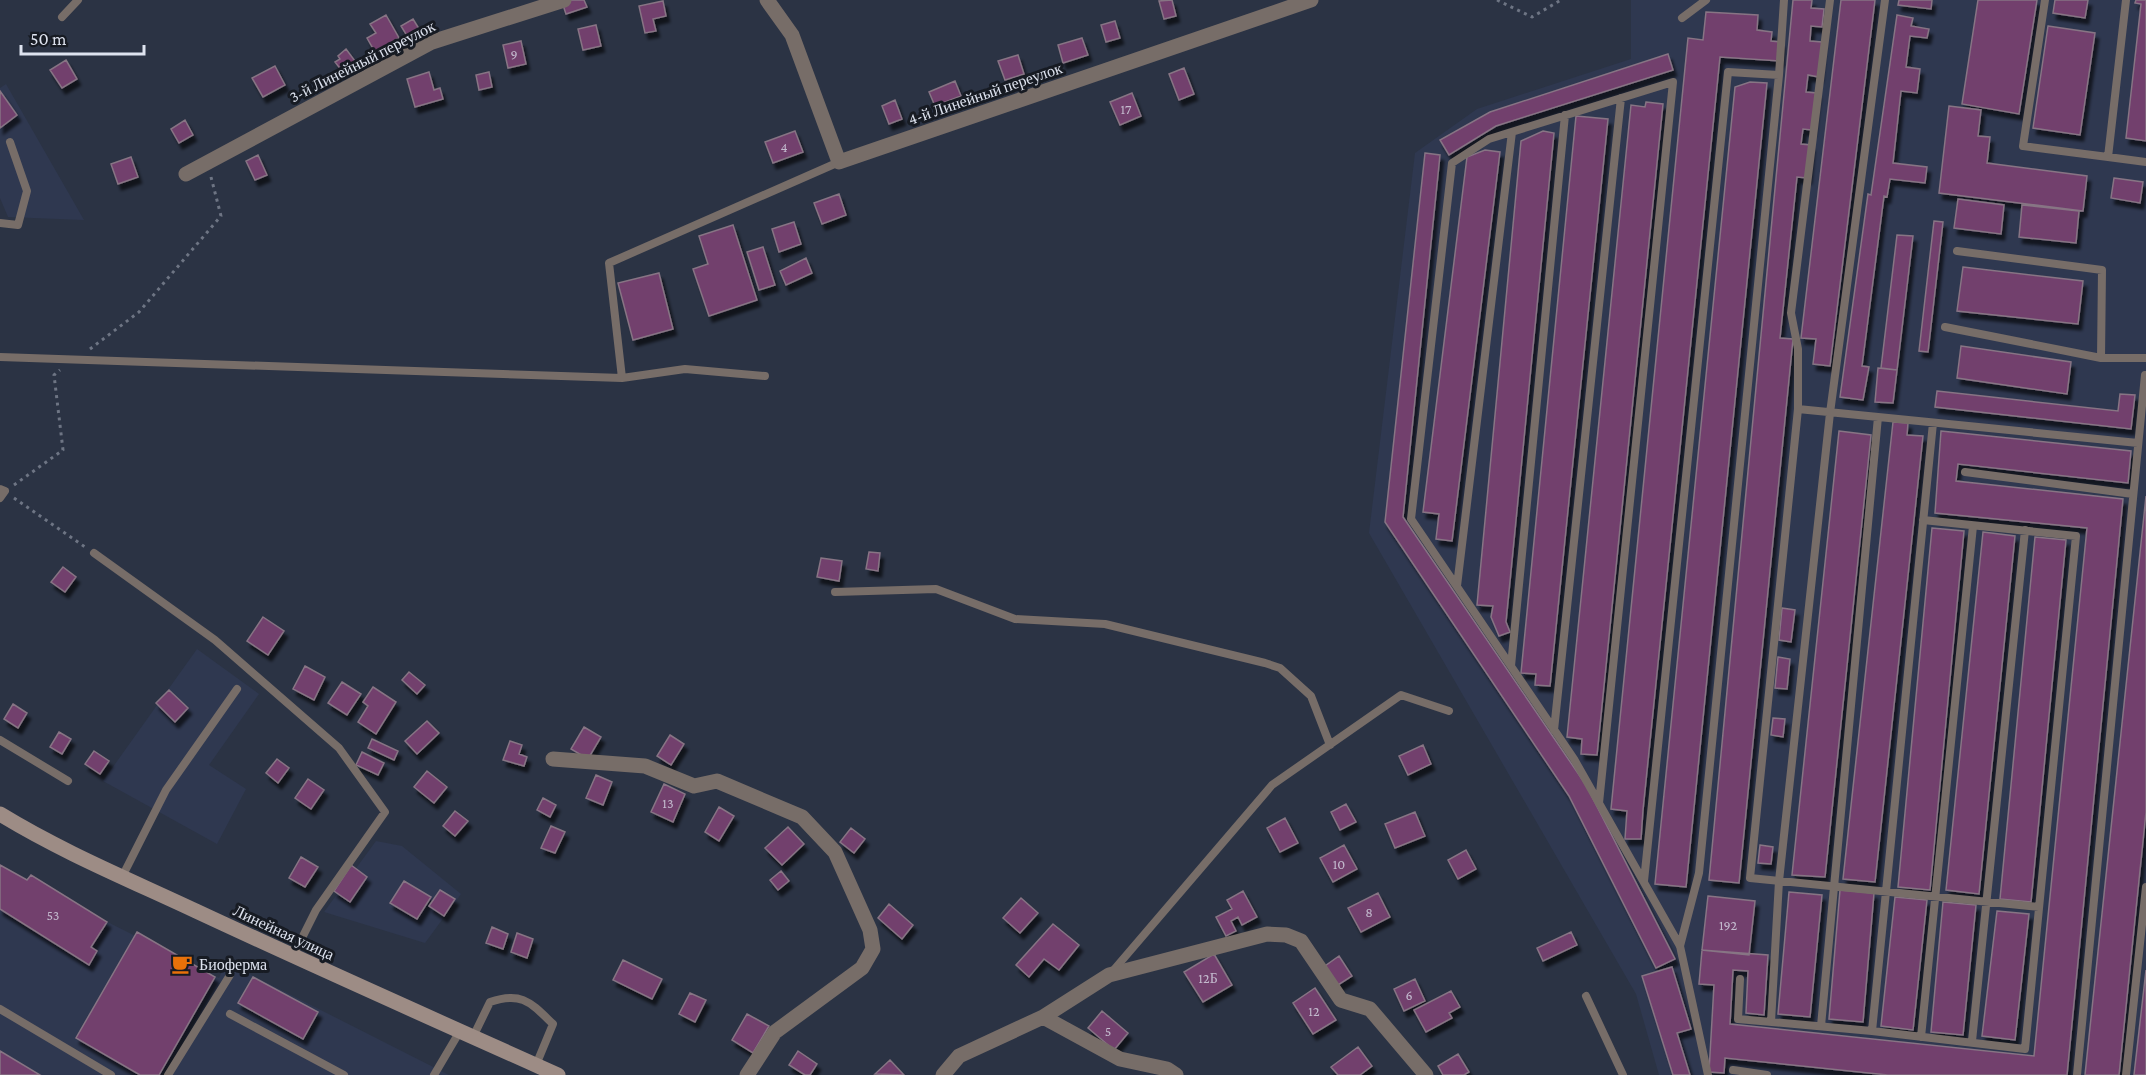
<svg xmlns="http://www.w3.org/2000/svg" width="2146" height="1075" font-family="'Crimson Pro',serif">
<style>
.built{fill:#2f3850}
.building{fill:#723f6d;stroke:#877484;stroke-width:1.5;filter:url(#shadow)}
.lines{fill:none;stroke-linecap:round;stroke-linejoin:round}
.path{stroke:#6e7584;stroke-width:3;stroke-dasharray:3 4.5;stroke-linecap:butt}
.lane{stroke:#776d68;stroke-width:8}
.street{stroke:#776d68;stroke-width:15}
.secondary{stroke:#9d8c85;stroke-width:15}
.labels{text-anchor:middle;stroke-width:6;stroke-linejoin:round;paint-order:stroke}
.number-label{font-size:14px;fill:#c3bace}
.street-label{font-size:16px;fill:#dee3ef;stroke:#171b23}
.poi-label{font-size:16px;fill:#dee3ef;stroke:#171b23;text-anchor:start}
</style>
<defs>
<filter id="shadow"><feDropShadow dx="3.5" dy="6" stdDeviation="1.5" flood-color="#0009"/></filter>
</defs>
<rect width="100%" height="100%" fill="#2b3344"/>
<path class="built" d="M1631 0H2146V1075H1659L1636 994 1369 533 1415 153 1477 109 1631 59Z
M6 84 84 220 8 217 0 198V88Z
M197 649 259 694 209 765 246 789 217 844 103 781Z
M376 841 402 846 461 894 425 943 324 912Z
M0 868 219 978 226 962 449 1075H0Z"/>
<path class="building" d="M569 0H584L587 7 566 14 562 2Z
M1172 0 1176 16 1164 19 1159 1Z
M1793 0H1812L1811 8 1824 9 1822 27 1811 26 1810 41 1822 42 1819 77 1808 75 1806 92 1817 93 1812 130 1803 129 1801 144 1811 145 1808 178 1797 177 1780 338 1793 339 1739 883 1709 880Z
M1841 0H1875L1830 366 1813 364 1816 339 1801 338Z
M1899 0H1932L1931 9 1898 5Z
M1978 0H2037L2019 114 1962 104Z
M2055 0H2088L2085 18 2053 13Z
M2136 0H2146V141L2126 138 2141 4 2135 3Z
M663 1 666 16 653 19 656 31 645 33 639 6Z
M1706 12 1758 15 1757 30 1772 32 1771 41 1781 42 1780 61 1720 57 1643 810 1641 839H1625L1627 811 1611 809 1688 38 1703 40Z
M386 15 399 38 375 52 367 38 376 33 370 24Z
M1897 15 1913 18 1911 26 1929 29 1927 38 1910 36 1906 67 1920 69 1917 93 1901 91 1893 163 1927 167 1925 183 1890 179 1887 197 1884 196 1862 366 1869 367 1863 400 1840 397 1868 194 1871 195Z
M413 19 421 32 409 39 401 26Z
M1115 21 1120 38 1106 42 1101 25Z
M596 25 601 46 583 50 578 29Z
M2048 26 2095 33 2080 135 2033 128Z
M1082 38 1088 55 1063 63 1058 45Z
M521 41 526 64 508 68 503 45Z
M346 49 355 61 342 71 335 62 340 59 338 56Z
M1668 54 1673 70 1496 126 1449 155 1440 140 1490 112Z
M1018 55 1024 74 1005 80 998 61Z
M66 60 77 79 62 88 50 70Z
M275 66 285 85 263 97 252 78Z
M1184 68 1194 94 1179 100 1169 74Z
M429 72 434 90 440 88 443 99 415 107 407 79Z
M489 72 492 87 479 90 476 75Z
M955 81 961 96 935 106 929 92Z
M1750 82 1767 83 1686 887 1655 884 1735 87Z
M0 91 17 115 0 128Z
M1132 93 1141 116 1120 125 1110 102Z
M895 100 902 119 889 124 882 106Z
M1646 102 1663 104 1597 755 1581 754 1582 739 1567 737 1631 105 1645 107Z
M1949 106 1981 110 1978 136 1990 137 1987 163 2087 176 2083 211 1939 193Z
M1576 116 1608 119 1550 686 1535 685 1536 674 1521 673Z
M185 120 193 135 179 143 171 129Z
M795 131 803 152 773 163 765 142Z
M1543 131 1554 133 1506 622 1510 632 1499 636 1491 617 1493 606 1477 605 1521 141Z
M1485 150 1500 152 1452 541 1436 539 1439 514 1423 512 1467 157Z
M1425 153 1440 155 1403 517 1586 785 1675 959 1656 968 1569 796 1385 522Z
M258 155 267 175 255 180 246 161Z
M131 157 138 177 118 184 111 164Z
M2114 178 2143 182 2140 203 2111 198Z
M839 194 846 215 822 224 814 203Z
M1958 199 2004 205 2001 234 1954 228Z
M2022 205 2079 211 2076 243 2019 237Z
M1934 221 1943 222 1928 352 1919 351Z
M794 222 801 244 779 252 772 229Z
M733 225 757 300 709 316 693 269 708 264 699 236Z
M1897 235 1913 236 1897 370 1881 368Z
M763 247 775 285 759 290 747 252Z
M806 258 812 273 786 285 780 271Z
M1963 267 2083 281 2078 324 1957 311Z
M659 273 673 329 633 340 618 283Z
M1961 346 2071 362 2067 394 1957 378Z
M1878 368 1897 370 1893 403 1875 402Z
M1937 391 2118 411 2120 394 2135 395 2131 429 1935 407Z
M1893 422 1908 423 1907 435 1923 436 1875 882 1843 879Z
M1839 431 1871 435 1825 877 1792 875Z
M1941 431 2131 451 2128 483 1958 464 1956 481 2123 499 2067 1075H1888L1725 1058 1724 1073 1709 1072 1714 985 1699 984 1702 950 1768 955 1764 1015 1746 1013 1748 971 1733 970 1730 1024 2034 1056 2087 528 1935 513Z
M2146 496V812L2119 1075H2085Z
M1932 528 1964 531 1930 890 1898 887Z
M1983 532 2015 536 1979 894 1946 890Z
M2035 537 2066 540 2031 902 2000 899Z
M869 552 880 553 878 571 866 569Z
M821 558 842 561 839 581 817 577Z
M63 567 76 577 65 592 51 582Z
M1782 608 1795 610 1791 642 1779 640Z
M263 617 284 631 268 655 247 641Z
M1778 657 1790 659 1787 689 1775 688Z
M305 666 325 677 314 700 293 689Z
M409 672 425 685 417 694 402 680Z
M342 682 361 694 347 715 328 703Z
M373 687 396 702 376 734 358 722 368 706 363 702Z
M169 690 188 708 175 722 156 703Z
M13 704 27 713 18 728 4 719Z
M1773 718 1785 719 1783 737 1771 735Z
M427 721 439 733 417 754 405 741Z
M584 727 601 737 588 759 571 749Z
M59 732 71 739 62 754 50 747Z
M670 735 684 744 671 765 657 756Z
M372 739 398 751 394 760 368 748Z
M510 741 522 745 519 754 527 757 524 766 503 760Z
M1423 745 1431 764 1408 775 1399 756Z
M94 751 109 761 100 774 85 764Z
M362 752 384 763 378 775 356 765Z
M277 759 289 768 278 783 266 773Z
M427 771 447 787 434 803 414 787Z
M596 775 612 782 603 805 586 798Z
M308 779 324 790 311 809 295 798Z
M664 784 685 794 673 822 651 812Z
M543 798 556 805 550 817 537 810Z
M1346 804 1356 822 1340 830 1331 812Z
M719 807 734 816 719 841 705 832Z
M455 811 468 821 455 836 443 826Z
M1415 812 1425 836 1395 848 1385 824Z
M1285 818 1298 843 1280 852 1267 828Z
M551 826 565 832 555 853 541 848Z
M788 827 804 844 782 865 765 848Z
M851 828 865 839 854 853 840 842Z
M1344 845 1357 869 1333 882 1320 858Z
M1760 845 1773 847 1771 864 1758 863Z
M1466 850 1476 869 1458 879 1448 860Z
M301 857 318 867 305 887 289 878Z
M0 865 27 880 31 875 107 922 91 947 97 951 89 965 0 909Z
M351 865 367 877 350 902 334 891Z
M781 871 789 881 778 890 770 880Z
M404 881 431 897 417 919 390 903Z
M440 890 455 899 444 916 429 906Z
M1840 890 1874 893 1863 1022 1829 1019Z
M1243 891 1257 917 1242 925 1238 917 1231 921 1236 931 1226 936 1216 917 1232 909 1227 900Z
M1789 892 1822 895 1810 1017 1778 1014Z
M1378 893 1390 917 1361 932 1348 908Z
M1708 896 1755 901 1749 955 1702 950Z
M1895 897 1927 900 1913 1030 1881 1026Z
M1021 898 1038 913 1020 933 1003 918Z
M1943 902 1976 905 1963 1035 1931 1032Z
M889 904 913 925 902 939 878 918Z
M1997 911 2029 914 2015 1040 1982 1036Z
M1053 924 1079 945 1059 970 1044 959 1029 977 1016 965Z
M492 927 508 934 503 949 486 943Z
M137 932 215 977 159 1075H140L76 1038Z
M1571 932 1577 945 1543 961 1537 948Z
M517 933 533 939 527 958 511 952Z
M1214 954 1232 985 1203 1002 1184 972Z
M1339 956 1352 976 1338 985 1325 966Z
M623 960 662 979 652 999 613 980Z
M1672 967 1691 1029 1677 1033 1690 1075H1673L1642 976Z
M2146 970V1075H2134Z
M253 977 318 1012 303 1039 238 1003Z
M1415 979 1425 1001 1404 1011 1394 989Z
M1315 988 1336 1020 1313 1034 1293 1003Z
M1451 991 1460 1007 1449 1013 1452 1018 1426 1032 1414 1010Z
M690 993 706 1000 695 1022 679 1014Z
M1102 1011 1128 1033 1114 1050 1088 1028Z
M747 1014 769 1026 753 1053 732 1040Z
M1358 1047 1372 1066 1360 1075H1338L1331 1067Z
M0 1051 40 1075H0Z
M798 1051 817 1064 810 1075H805L789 1065Z
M1458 1054 1469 1072 1464 1075H1443L1438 1066Z
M890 1060 904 1075 875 1074Z"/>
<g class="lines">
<path class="path" d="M1497 0 1532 17 1561 0
M90 349 139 312 221 216 211 177
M14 485 63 450 54 375 60 370
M14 498 85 547"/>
<path class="lane" d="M1830 0 1791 313 1798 349V409L1750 878 2039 907
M2045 0 2023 146 2108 157
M2126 0 2108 157 2146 162
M62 17 78 0
M1682 18 1706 0
M0 223 18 225 27 191 10 142
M1957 251 2102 270 2101 358
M1945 327 2101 358H2146
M0 357 622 378 685 369 765 376
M622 378 609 263 839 162
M1798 409 2138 443
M1965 472 2133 494
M0 489 5 491 0 498
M94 553 215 640 339 748 385 812 316 910 293 956
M1457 586 1512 132
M835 592 936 589 1015 619 1105 624 1265 663 1280 668 1311 696 1330 745
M1511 666 1565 115
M1554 730 1621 98
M0 740 68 781
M1599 803 1673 82 1489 139 1452 163 1411 519 1574 759 1680 946 1708 1075
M122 877 166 790 237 689
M1644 881 1728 72 1779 75
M1680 946 1699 873 1779 75 1784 0
M1112 972 1272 785 1401 695 1449 711
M1740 979 1738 1019 1872 1031 2025 1049 2076 536 1923 520
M1586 996 1623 1075
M0 1009 111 1075
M230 1014 344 1075
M1771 1022 1779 881 1830 413 1885 0
M1821 1026 1878 417
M1872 1031 1933 423
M473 1037 490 1002C522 991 531 1003 553 1024L536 1065
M1921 1037 1973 526
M1972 1041 2025 530
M1733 1070 1767 1075
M168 1075 230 975
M434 1075 460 1031
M2077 1075 2145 375
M2126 1075 2146 887"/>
<path class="street" d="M767 0 792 35 839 162 1311 0
M186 174 432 42 564 0
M553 759 645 766 694 786 717 781 802 817 835 852 870 930 873 949 862 968 775 1032 747 1075
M1043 1017 1120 1059 1167 1069 1176 1075
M943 1075 959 1056 1043 1017 1109 975 1267 934 1286 935 1301 941 1341 1000 1370 1009 1426 1075"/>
<path class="secondary" d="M0 814C62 852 130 880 196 911 316 967 437 1021 558 1075"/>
</g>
<defs>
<g id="cafe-bare" transform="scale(1.62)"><path d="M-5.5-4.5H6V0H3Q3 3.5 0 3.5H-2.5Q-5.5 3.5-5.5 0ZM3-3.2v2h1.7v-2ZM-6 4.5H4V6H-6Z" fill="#e8710a" stroke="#171b23" stroke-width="2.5" paint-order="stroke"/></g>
</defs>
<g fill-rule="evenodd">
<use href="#cafe-bare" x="182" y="964"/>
</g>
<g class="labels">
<g class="number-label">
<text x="514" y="59">9</text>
<text x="1126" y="114">17</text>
<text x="784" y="152">4</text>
<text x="668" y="808">13</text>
<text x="1339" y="869">10</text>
<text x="1369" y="917">8</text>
<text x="53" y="920">53</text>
<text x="1728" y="930">192</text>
<text x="1208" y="983">12Б</text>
<text x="1409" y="1000">6</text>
<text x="1314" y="1016">12</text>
<text x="1108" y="1036">5</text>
</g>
<g class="street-label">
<text transform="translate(362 61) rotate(-27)" y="6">3-й Линейный переулок</text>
<text transform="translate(985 93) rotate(-19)" y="6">4-й Линейный переулок</text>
<text transform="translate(284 932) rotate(25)" y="6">Линейная улица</text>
</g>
<g class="poi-label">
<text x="199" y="970">Биоферма</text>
</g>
</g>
<path d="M21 45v9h123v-9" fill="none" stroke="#dee3ef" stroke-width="3"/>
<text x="30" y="45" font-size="18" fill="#dee3ef" stroke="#171b23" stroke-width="4.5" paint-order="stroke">50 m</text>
</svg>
